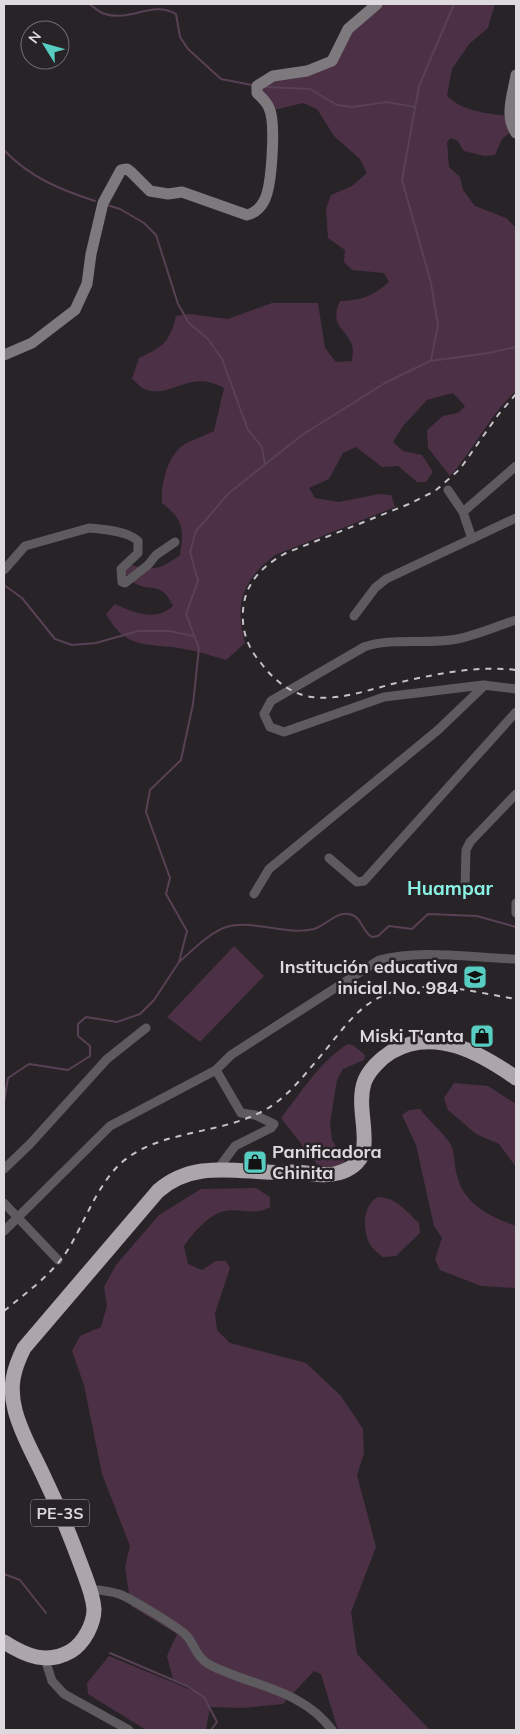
<svg xmlns="http://www.w3.org/2000/svg" width="520" height="1734" font-family="Mulish,sans-serif">
<style>
.green{fill:#4c3146}
.lines{fill:none;stroke-linecap:round;stroke-linejoin:round}
.stream{stroke:#584154;stroke-width:2}
.street{stroke:#5d5b5d;stroke-width:9}
.secondary{stroke:#7d797c;stroke-width:11}
.highway{stroke:#aca5aa;stroke-width:15}
.rail{stroke:#c6c2c5;stroke-width:2;stroke-dasharray:6 6;stroke-linecap:butt}
.labels{text-anchor:middle;stroke-width:5;stroke-linejoin:round;paint-order:stroke}
.shield{fill:#282327;stroke:#a7a2a6;stroke-width:1}
.shield-label{font-size:16px;font-weight:bold;fill:#ddd9dc}
.poi-label{font-size:18px;font-weight:bold;fill:#ddd9dc;stroke:#282327;text-anchor:end}
.neighbourhood-label{font-size:19px;font-weight:bold;fill:#89f2e5;stroke:#282327}
</style>
<rect width="100%" height="100%" fill="#282327"/>
<path class="green" d="M371 4H495L488 28 469 44 452 69 447 96C463 112 490 114 511 116L512 89 516 63V127L502 139 495 155 485 156 464 151 457 140 450 138 447 143 449 167 460 177 463 190 475 206 506 218 516 228V391C489 415 474 450 450 476L428 448 427 430 443 416 458 413 465 406 453 393 427 400 403 426 393 442 403 451 422 455 433 472 426 482H417L398 466 382 467 356 447 343 453 329 479 309 488 315 498 339 502 379 494 391 495 395 507 275 555C243 579 234 604 245 643L226 660C212 656 198 651 184 649 149 642 127 652 106 614L115 604C135 613 155 622 173 606 161 580 152 593 134 583 130 580 126 574 123 570L129 564C153 572 161 569 180 555 184 529 184 520 162 503 161 485 166 459 182 446 190 440 205 436 214 431L224 388C188 368 172 400 144 389 140 387 136 382 132 379L139 358C163 347 170 342 176 316L190 314 228 319 272 303H318L325 348 336 362 352 361C352 357 354 349 352 345 345 327 329 326 340 301 361 301 374 295 389 282L384 273 352 270 344 262 345 250 328 238 326 209 331 195 352 186 367 173 360 159 334 136 317 109 303 103 270 111 255 88 326 62Z
M234 946 264 976 200 1042 167 1017Z
M348 1044 353 1045 365 1055 364 1060 343 1069 337 1080 330 1123 332 1140 345 1161 342 1169 320 1168 281 1118C301 1093 320 1061 348 1044Z
M454 1083 488 1086 516 1104V1167L499 1144 476 1134 448 1110 444 1098Z
M420 1109C429 1121 443 1132 451 1145 455 1153 454 1166 457 1175 463 1204 491 1217 516 1226V1288L481 1286 440 1270 435 1259 442 1238 434 1226 416 1145 402 1115 409 1110Z
M256 1188 270 1197V1207C256 1216 241 1208 225 1211 209 1214 192 1234 184 1246L188 1264 202 1270 216 1261H226L230 1268 215 1313 217 1330 230 1343 306 1363 341 1396 363 1429 364 1453 357 1475 376 1547 351 1612 357 1654 430 1730H338L321 1674 314 1671 283 1704 242 1708 210 1707 206 1730H146L88 1694 87 1683 109 1656 201 1694 173 1679 167 1656 177 1634 131 1606 125 1567 130 1546 102 1474 84 1385 72 1351 80 1336 101 1327 107 1306 104 1287 116 1265 159 1215 201 1189Z
M378 1197C396 1197 407 1212 419 1223L420 1233 396 1256 383 1257C379 1254 374 1250 371 1246 362 1232 362 1205 378 1197Z"/>
<g class="lines">
<path class="stream" d="M89 4C94 7 100 13 105 14 131 22 152 0 176 14L180 37 188 49 221 79 252 85
M266 87 310 89 337 105 353 107 387 102 415 107
M4 150C29 177 61 190 95 201
M107 205 120 209 144 223 156 235 178 304 189 323 208 339 222 359 248 430 262 447 265 464
M431 360 438 325 431 283 402 180 419 86 454 4
M4 585 22 598 55 639 72 645 96 643 138 631H170L193 636
M179 962C193 950 209 933 226 927 255 919 285 936 314 929 327 925 335 912 349 914 362 916 362 932 372 937L378 936 389 926 412 929 428 914 477 916 516 927
M4 1102 8 1078 29 1064 68 1070 90 1056V1046L78 1036V1024L86 1017 117 1022 140 1014 154 1000 179 962 187 931 166 894 170 878 146 812 150 790 181 760 193 704 199 648 186 614 198 581 190 552 196 531 229 493 302 435 385 383 430 361 489 353 516 347
M4 1574 20 1580 46 1613
M110 1653 187 1686 204 1697 217 1722 211 1730"/>
<path class="street" d="M448 490 463 512 472 539
M463 512 516 466
M4 570 25 546 89 528C103 529 128 531 138 541V553L121 569 122 582 125 583 148 565 156 555 175 542
M354 616 375 588 386 579 516 518
M516 620C497 626 477 635 457 639 427 645 391 637 364 647L271 701 264 714 270 727 284 732 384 697 483 685 516 689
M329 858 357 882 364 881 516 712
M465 889 466 850 470 842 516 794
M254 894 269 869 438 730 485 685
M516 913V903
M216 1070 241 1113 255 1115 274 1124 271 1128 235 1146 218 1169
M4 1169 30 1144 107 1059 146 1028
M4 1203 58 1260
M4 1231 110 1126 216 1070 231 1055 379 960C423 949 471 958 516 959
M89 1589C99 1590 110 1591 119 1594 130 1598 180 1628 187 1636 195 1646 197 1658 210 1665 251 1686 302 1689 332 1730
M45 1659 52 1681 64 1694 129 1730"/>
<path class="secondary" d="M516 75C513 94 504 116 516 133
M4 355 32 343 75 310 87 284 91 254 103 203 121 170 127 169 131 172 150 191 168 194 182 192 247 215C255 213 260 209 264 201 272 187 276 122 269 108 267 102 261 97 257 93V86L273 76 307 71 332 61 348 29 377 4"/>
<path class="highway" d="M4 1642C26 1656 47 1665 71 1651 84 1643 94 1624 94 1609 93 1594 86 1579 81 1565 70 1535 58 1506 44 1477 34 1455 21 1434 15 1410 9 1387 13 1370 24 1348L158 1191C190 1163 227 1170 266 1172 276 1173 286 1172 297 1172 310 1173 326 1177 338 1173 349 1170 360 1163 363 1152 368 1132 357 1105 364 1083 368 1071 380 1059 391 1052 434 1027 479 1052 516 1078"/>
<path class="rail" d="M516 394 498 415 460 469 435 491 409 504 286 553C266 564 248 579 244 603 240 626 246 646 261 663 272 678 287 691 306 696 335 702 365 691 392 684 432 675 475 665 516 670
M4 1311C27 1292 53 1274 69 1248 85 1221 97 1186 120 1164 157 1130 217 1135 261 1112 285 1100 301 1079 318 1059 333 1042 346 1022 363 1008 407 972 466 991 516 999"/>
</g>
<defs>
<g id="school-square" transform="scale(1.25)"><rect x="-9" y="-9" width="18" height="18" rx="4" fill="#57cec1" stroke="#282327"/><path d="M0-5L7-2L0 1L-7-2ZM-4 1L0 2.5L4 1V4Q0 6-4 4Z" fill="#111"/></g>
<g id="shop-square" transform="scale(1.25)"><rect x="-9" y="-9" width="18" height="18" rx="4" fill="#57cec1" stroke="#282327"/><path d="M-5-2.5h2.3a2.7 3.5 0 0 1 5.4 0H5L5.5 6h-11ZM-1.5-2.5h3a1.5 2.3 0 0 0-3 0Z" fill="#111"/></g>
</defs>
<g fill-rule="evenodd">
<use href="#school-square" x="475" y="977"/>
<use href="#shop-square" x="482" y="1036"/>
<use href="#shop-square" x="255" y="1162"/>
</g>
<g class="labels">
<rect class="shield" x="31" y="1499.5" width="58" height="27" rx="4"/>
<g class="shield-label">
<text x="60" y="1519">PE-3S</text>
</g>
<g class="poi-label">
<text x="458" y="973">Institución educativa<tspan x="458" dy="21">inicial No. 984</tspan></text>
<text x="464" y="1042">Miski T'anta</text>
<text x="272" y="1158" text-anchor="start">Panificadora<tspan x="272" dy="21">Chinita</tspan></text>
</g>
<g class="neighbourhood-label">
<text x="450" y="895">Huampar</text>
</g>
</g>
<rect width="520" height="1734" fill="none" stroke="#ddd9dc" stroke-width="10"/>
<g transform="translate(45 45) rotate(307)"><circle r="24" fill="#282327" stroke="#706c6f"/>
<path d="M0-4L9 19L0 12L-9 19Z" fill="#57cec1"/>
<text y="-8" font-size="14" font-weight="bold" text-anchor="middle" fill="#ddd9dc">N</text>
</g>
</svg>
